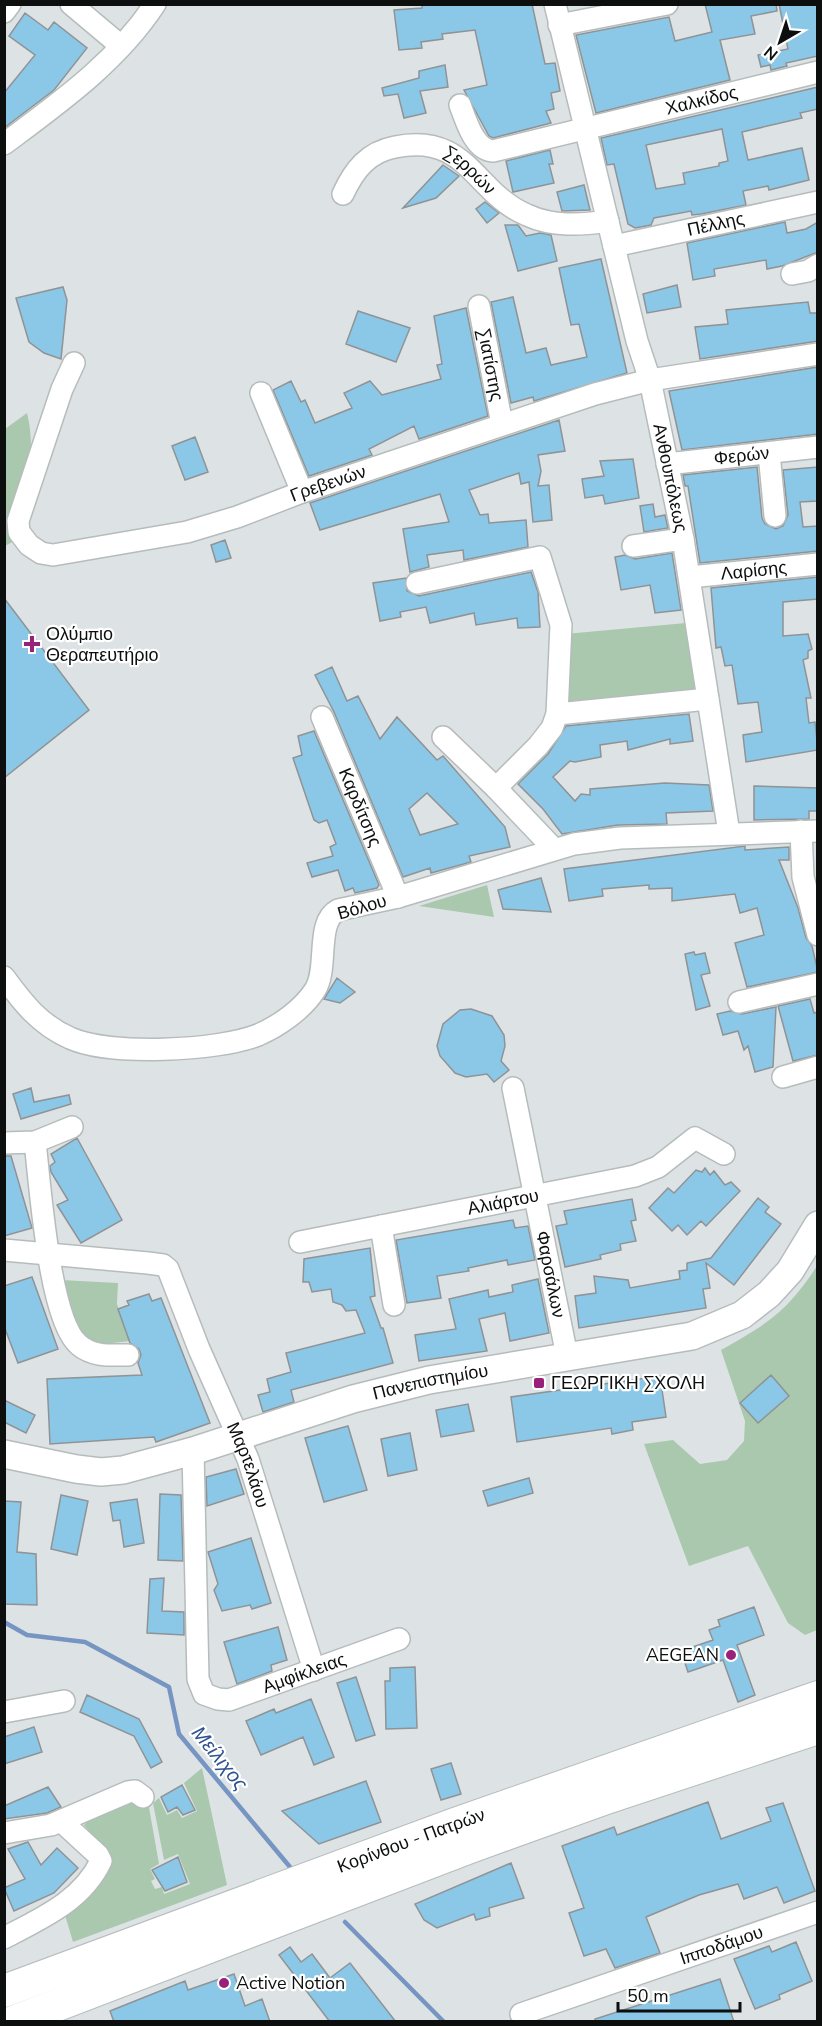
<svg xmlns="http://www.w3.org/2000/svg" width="822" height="2026" font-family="'Nunito Sans',sans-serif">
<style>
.green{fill:#a9c8ae}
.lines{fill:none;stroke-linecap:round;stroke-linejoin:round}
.stream{stroke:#7795c2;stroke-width:4.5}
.building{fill:#8bc8e7;stroke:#8f9396;stroke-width:1.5;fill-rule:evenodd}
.minor-casing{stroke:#b6bcbc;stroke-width:24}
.major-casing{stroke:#b6bcbc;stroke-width:30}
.highway-casing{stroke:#b6bcbc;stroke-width:34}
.minor{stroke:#fff;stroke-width:21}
.major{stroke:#fff;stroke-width:27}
.highway{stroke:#fff;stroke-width:32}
.poi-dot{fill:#9a217a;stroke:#fff;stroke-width:2}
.labels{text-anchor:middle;stroke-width:4.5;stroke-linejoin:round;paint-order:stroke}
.street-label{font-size:18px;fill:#0d0f0f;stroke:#fff}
.poi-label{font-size:18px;fill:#0d0f0f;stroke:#fff;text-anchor:start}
.water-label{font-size:20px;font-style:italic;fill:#2e538e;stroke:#fff}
</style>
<rect width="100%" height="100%" fill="#dde3e4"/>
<path class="green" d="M27 413C38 456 23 499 14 541L5 546V429Z
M686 623 697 695 564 708 565 634Z
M487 885 494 917 419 906Z
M817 1266V1630L805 1635 788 1623 748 1546 689 1566 644 1444 673 1440 700 1464 727 1460 744 1441 745 1421 721 1350C767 1324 787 1312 817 1266Z
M61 1280 118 1283 117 1304 130 1341 95 1345 81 1337Z
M202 1768 227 1885 73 1942 65 1915 100 1880 112 1858 84 1825 94 1813 147 1796 159 1864 150 1869 155 1879 151 1881 155 1889 162 1887 164 1894 190 1884 178 1854 164 1860 153 1803 159 1798 167 1815 177 1810 182 1818 197 1811 184 1783Z"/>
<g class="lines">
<path class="stream" d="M4 1622 27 1635 85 1642 169 1687 179 1734 290 1867
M345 1922 444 2022"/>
</g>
<path class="building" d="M422 4H532L545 64 555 63 560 91 551 93 554 109 546 111 551 123 493 138 489 136 464 90 487 85 475 30 442 34 443 39 421 42 422 48 399 50 394 10 422 8Z
M705 4H776L777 11 751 16 755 34 720 40 730 80 596 113 576 35 669 17 675 41 712 32Z
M779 4H818V56L786 63 787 66 771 70 770 65 761 67 758 55 788 49Z
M25 13 48 30 54 22 87 48 54 90 4 128V93L35 55 9 36Z
M445 65 448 87 420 91 426 113 404 118 398 94 384 96 382 88 419 78V71Z
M818 87V109L800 113 802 118 742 132 748 160 802 148 809 180 769 190 768 186 743 191 746 205 701 214 692 215 691 211 654 218 651 225 635 228 628 224 614 164 607 165 601 138ZM722 129 728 161 719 163V166L683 173 685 184 656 189 646 145Z
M550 150 553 164H549L554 183 513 192 506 161Z
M443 165 459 176 436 198 403 208Z
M584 185 590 210 562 211 557 192Z
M485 202 499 213 487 223 476 209Z
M785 222 787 233 806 229 818 222V252L782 266 767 269 766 260 714 269 715 276 693 280 687 243Z
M505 225H518L526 236 540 233 551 235 557 261 518 271Z
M601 259 627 373 534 401 533 397 511 403 491 302 513 297 526 353 546 348 551 365 587 357 579 324 571 325 559 268Z
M677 285 681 307 647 313 643 294Z
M63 287 67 300 61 359 44 353 29 342 16 298Z
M808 302 810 313H818V341L700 359 695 327 728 324 726 310Z
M466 308 488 416 419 439 414 426 369 449 372 455 309 476 273 390 291 381 301 402 305 400 315 423 352 408 344 393 370 381 382 395 441 379 437 365 442 364 434 316Z
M358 311 410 328 396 362 346 344Z
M818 367V434L682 450 669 391Z
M559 420 565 451 538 455 541 471 538 486 549 485 552 520 533 522 529 482 521 484 519 473 469 490 480 515 488 514 489 523 526 520 528 547 464 560 463 550 427 555 429 567 410 572 403 529 449 522 440 494 320 530 310 503Z
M195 437 208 472 185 480 172 446Z
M633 459 639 498 605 504 603 495 585 498 582 479 604 476 600 461Z
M757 467 762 518 765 524 776 529 783 526 788 515 783 470 818 467V501L800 502 803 527 818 526V551L700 563 688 486H685L683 475Z
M653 504 655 517 665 515 668 528 644 532 640 506Z
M225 540 231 558 216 562 211 545Z
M672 553 681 610 655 613 650 585 621 590 615 557 625 555 635 559Z
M531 572 538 592 540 627 518 628 517 618 476 625 474 613 430 623 426 607 400 612 401 617 380 621 373 583 406 578 407 591 419 596Z
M818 577V599L783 602V636L808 634 812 649 808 651V658L803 660 811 698H806L809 723 815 722 818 750 746 762 743 735 762 732 758 702 738 704 732 665 725 666 721 647 716 648 711 588Z
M4 598 89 710 4 778Z
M332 667 347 701 358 696 380 739 397 717 437 760 443 756 505 827 510 847 469 856 471 862 431 873 430 868 403 877 334 712 315 675ZM427 793 458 824 420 835 409 809Z
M689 714 693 741 670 744V739L628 750 627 741 600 745 601 757 575 762 570 761 553 777 575 801 581 794 590 795V789L665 783 709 785 713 811 666 813 667 824 618 825 562 834 543 809 518 784 548 754 566 726Z
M314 731 379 885 377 888 355 893 353 888 345 891 338 870 312 877 307 863 333 856 330 847 336 844 327 820 319 823 314 820 293 758 302 755 298 736Z
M754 786 818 788V811H809V819L754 820Z
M745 846V850L789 847V860H779L798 908 806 938 812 946 818 972 747 987 735 943 764 935 757 908 740 913 735 894 672 901V888L649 889V885L602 889 603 896 569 901 564 869Z
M541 878 551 912 503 909 498 890Z
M694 952 695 955 705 953 710 973 701 975 710 1006 696 1010 685 954Z
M337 978 355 992 340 1003 324 999Z
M810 999 814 1013 818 1012V1055L793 1061 778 1006Z
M776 1007 773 1067 755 1072 748 1046 744 1050 738 1031 723 1035 717 1014 730 1011 742 1014Z
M471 1009 492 1016 504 1035 505 1046 501 1061 509 1070 494 1082 487 1074 466 1077 455 1073 440 1056 437 1046 443 1024 460 1010Z
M31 1088 34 1102 69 1095 71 1104 21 1119 13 1094Z
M77 1138 122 1220 81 1243 57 1205 68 1200 51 1172 50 1166 55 1162 51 1154Z
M4 1156H11L32 1228 4 1236Z
M705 1168 710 1175 714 1171 725 1185 731 1182 740 1191 706 1226 701 1221 687 1235 678 1225 672 1231 649 1208 668 1188 674 1193 696 1170 702 1172Z
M758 1198 769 1207 765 1212 781 1224 734 1285 706 1263 710 1288 703 1289 706 1308 579 1328 575 1296 596 1293 594 1276 628 1280 630 1288 680 1279 679 1271 687 1270V1263L711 1258Z
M632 1199 636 1220 631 1221 636 1241 620 1244 621 1250 600 1255 601 1259 565 1267 556 1226 567 1224 564 1211Z
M513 1220 515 1228 528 1226 535 1260 508 1265 507 1260 468 1268 469 1271 437 1276 441 1298 407 1303 396 1240Z
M370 1248 375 1296 370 1297 381 1328H383L393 1363 291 1390 294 1402 263 1412 258 1395 270 1392 267 1379 291 1372 286 1353 365 1333 356 1310 346 1311 342 1305 333 1302 331 1289 312 1292 309 1282H303L304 1259Z
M32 1277 58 1349 18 1363 4 1326V1286Z
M538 1279 549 1333 510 1341 505 1313 479 1319 487 1351 419 1361 415 1335 456 1329 449 1299 488 1290 489 1297 513 1292 512 1285Z
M149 1294 152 1301 161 1298 210 1423 156 1442 154 1437 50 1444 47 1379 142 1375 138 1363 141 1355 139 1349 130 1343 118 1309 129 1305 127 1301Z
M771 1375 789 1396 758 1423 740 1403Z
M660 1376 666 1417 632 1422 633 1430 612 1434 611 1428 517 1442 511 1397Z
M4 1400 35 1415 26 1433 4 1422Z
M468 1404 474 1431 441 1437 436 1410Z
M348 1426 367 1490 324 1502 305 1438Z
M410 1433 417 1470 388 1476 381 1439Z
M236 1469 244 1494 207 1506 206 1477Z
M529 1478 533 1493 488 1506 483 1491Z
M160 1494 181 1495 183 1561 158 1560Z
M61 1495 88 1501 77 1555 51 1549Z
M137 1499 144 1543 124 1547 120 1520 113 1521 110 1503Z
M4 1501 21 1502 17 1552 36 1554 37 1605 4 1604Z
M251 1538 271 1603 252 1609 250 1605 222 1611 214 1590 218 1584 208 1552Z
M164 1578 162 1611 184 1612V1635L147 1633 150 1579Z
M754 1607 764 1635 737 1645 755 1695 738 1702 723 1660 688 1672 681 1651 713 1640 709 1630 720 1626 718 1620Z
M278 1627 287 1660 271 1665 272 1671 237 1684 224 1642Z
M415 1667 417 1728 386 1729 385 1681H390V1668Z
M356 1677 375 1735 356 1741 337 1683Z
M87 1695 139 1719 162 1762 151 1768 134 1736 80 1712Z
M311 1699 334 1757 314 1765 303 1737 261 1755 246 1721 274 1709 276 1713Z
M34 1727 42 1752 4 1764V1737Z
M451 1763 461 1794 441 1800 431 1769Z
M366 1781 381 1822 319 1844 282 1811Z
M182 1785 195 1810 183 1815 177 1807 168 1812 161 1797Z
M48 1787 61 1807 47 1813 4 1819V1806Z
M708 1802 721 1839 771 1821 766 1808 783 1803 815 1891 784 1903 777 1887 744 1899 738 1884 699 1895 646 1917 660 1953 615 1968 606 1949 584 1956 569 1913 584 1908 562 1846 614 1827 617 1835Z
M28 1842 41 1865 57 1848 78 1868 54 1893 14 1911 4 1888 25 1879 8 1849Z
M178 1857 187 1882 165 1891 152 1870Z
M511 1863 524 1898 489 1908 490 1916 476 1920 474 1914 437 1928 424 1920 415 1904Z
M796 1942 812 1981 779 1995 780 1999 755 2009 734 1959 769 1946 772 1952Z
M290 1947 301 1962 312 1954 330 1978 350 1963 396 2022H330L279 1955Z
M234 1974 245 2006 262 1999 270 2022H114L110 2011 185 1981 188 1990Z
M720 1979 734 2022H595V2019Z"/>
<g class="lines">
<g class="minor-casing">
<g id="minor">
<path d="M71 4 121 46"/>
<path id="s1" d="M555 4 637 341 650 380 683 539 729 833"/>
<path d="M4 12 10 4"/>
<path d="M559 25 667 4"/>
<path id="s2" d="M460 105C466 120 474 150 493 151L818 72"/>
<path d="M4 144C59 103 117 62 155 4"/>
<path id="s3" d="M343 194C354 170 368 152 395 147 468 132 474 193 527 215 553 227 581 225 608 221"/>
<path id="s4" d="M614 246 818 202"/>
<path d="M792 274 808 271 818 265"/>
<path id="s5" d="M479 306 502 424"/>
<path id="s6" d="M74 363 62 389 18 521 19 532 29 545 41 553 53 555 187 532 237 517 302 492 595 394 650 380 818 354"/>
<path d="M261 393 302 492"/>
<path d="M769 453 775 516"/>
<path id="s7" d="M667 464 818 447"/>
<path d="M633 546 683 539"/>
<path id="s8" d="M690 577 818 564"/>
<path d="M417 583 540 557 561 625 557 714 552 728 538 746 496 788"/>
<path d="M557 714 708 699"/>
<path id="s9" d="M322 717 398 897"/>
<path d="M443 737 496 788 553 848"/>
<path d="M801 831 803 877 818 935"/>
<path d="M4 977C23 1003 40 1025 70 1038 109 1056 218 1051 258 1035 279 1026 303 1009 315 990 329 968 315 922 338 910L398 897 574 844 620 838 818 831"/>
<path d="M739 1002 818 984"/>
<path d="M783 1077 818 1067"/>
<path id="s10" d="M513 1088 567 1356"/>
<path d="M35 1142C40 1183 49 1321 79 1345 93 1357 111 1355 128 1355"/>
<path d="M4 1143 35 1142 72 1127"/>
<path d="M381 1226 394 1305"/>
<path id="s11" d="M300 1242 635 1176 658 1167 695 1138 724 1154"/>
<path id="s12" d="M4 1250 148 1263 163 1265 168 1269 199 1349 248 1459 314 1670"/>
<path id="s13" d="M193 1451 198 1679 204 1694 218 1699 229 1700 399 1639"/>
<path d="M4 1712 64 1701"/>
<path d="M4 1833 51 1825 128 1792 135 1791 143 1797"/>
<path d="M4 1938C42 1918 82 1901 101 1861L98 1855 61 1821"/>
<path id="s14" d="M521 2014 818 1912"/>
</g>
</g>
<g class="major-casing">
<g id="major">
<path id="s15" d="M4 1454 76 1469 101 1472 123 1470 193 1451 353 1399 429 1380 692 1336 742 1315 769 1294 790 1271 818 1225"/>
</g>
</g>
<g class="highway-casing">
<g id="highway">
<path id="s16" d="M4 1991 455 1824 818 1697"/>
<path d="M13 2022 470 1847 609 1797 818 1728"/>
</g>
</g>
<use href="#minor" class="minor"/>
<use href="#major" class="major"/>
<use href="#highway" class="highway"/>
</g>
<g class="poi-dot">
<path d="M29 635h6v6h6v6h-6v6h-6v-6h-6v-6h6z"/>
<rect x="533" y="1377" width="12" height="12" rx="3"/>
<circle cx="731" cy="1655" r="6"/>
<circle cx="224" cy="1983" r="6"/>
</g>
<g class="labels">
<g class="street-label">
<text dy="6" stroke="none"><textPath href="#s2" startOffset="274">Χαλκίδος</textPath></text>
<text dy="6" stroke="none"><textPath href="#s3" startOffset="156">Σερρών</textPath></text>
<text dy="6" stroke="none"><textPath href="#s4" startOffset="104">Πέλλης</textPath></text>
<text dy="6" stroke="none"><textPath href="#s5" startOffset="60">Σιατίστης</textPath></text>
<text dy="6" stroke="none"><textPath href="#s7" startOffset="75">Φερών</textPath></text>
<text dy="6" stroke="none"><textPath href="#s1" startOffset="488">Ανθουπόλεως</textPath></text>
<text dy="6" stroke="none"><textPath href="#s6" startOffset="507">Γρεβενών</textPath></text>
<text dy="6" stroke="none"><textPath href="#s8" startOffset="64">Λαρίσης</textPath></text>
<text dy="6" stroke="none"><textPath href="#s9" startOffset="98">Καρδίτσης</textPath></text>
<text transform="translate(362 907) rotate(-16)" y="6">Βόλου</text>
<text dy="6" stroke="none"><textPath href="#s11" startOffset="207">Αλιάρτου</textPath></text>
<text dy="6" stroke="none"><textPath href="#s10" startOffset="190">Φαρσάλων</textPath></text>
<text dy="6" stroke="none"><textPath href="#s15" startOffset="441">Πανεπιστημίου</textPath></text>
<text dy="6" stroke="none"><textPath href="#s12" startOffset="378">Μαρτελάου</textPath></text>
<text dy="6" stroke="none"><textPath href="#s13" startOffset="350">Αμφίκλειας</textPath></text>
<text dy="6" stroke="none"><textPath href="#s16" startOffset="434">Κορίνθου - Πατρών</textPath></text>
<text dy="6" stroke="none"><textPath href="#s14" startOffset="212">Ιπποδάμου</textPath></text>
</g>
<g class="poi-label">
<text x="46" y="640">Ολύμπιο<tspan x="46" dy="21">Θεραπευτήριο</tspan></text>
<text x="551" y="1389">ΓΕΩΡΓΙΚΗ ΣΧΟΛΗ</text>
<text x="719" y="1661" text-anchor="end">AEGEAN</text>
<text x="236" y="1989">Active Notion</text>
</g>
<g class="water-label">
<text transform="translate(220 1758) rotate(51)" y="7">Μείλιχος</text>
</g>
</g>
<rect width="822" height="2026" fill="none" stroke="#0d0f0f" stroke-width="12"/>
<g transform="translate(780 42) rotate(219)" stroke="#ffffff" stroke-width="4.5" paint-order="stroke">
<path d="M0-4.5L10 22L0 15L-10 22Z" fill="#0d0f0f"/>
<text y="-9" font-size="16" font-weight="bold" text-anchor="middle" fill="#0d0f0f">N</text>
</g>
<path d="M618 2002v9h122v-9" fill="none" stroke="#0d0f0f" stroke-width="3"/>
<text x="627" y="2002" font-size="18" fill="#0d0f0f" stroke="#ffffff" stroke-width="4.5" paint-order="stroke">50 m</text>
</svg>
